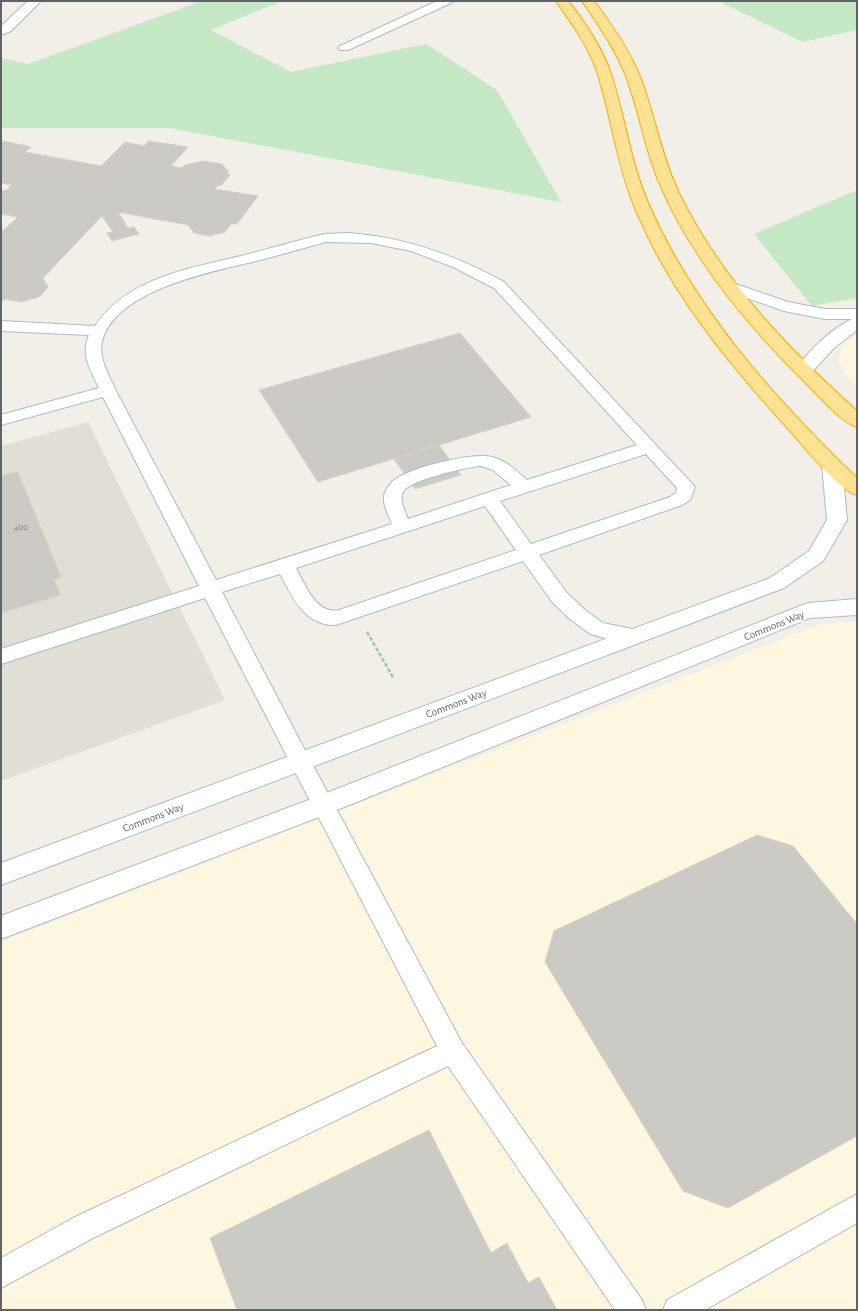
<svg xmlns="http://www.w3.org/2000/svg" width="858" height="1311" font-family="'Alegreya Sans',sans-serif">
<style>
.commercial{fill:#fef7e0}
.education{fill:#e1ded6}
.green{fill:#c5e8c5}
.building{fill:#cccac5;stroke:#d6d1c6}
.lines{fill:none;stroke-linecap:round;stroke-linejoin:round}
.lane-casing{stroke:#b5b8bc;stroke-width:2}
.street-casing{stroke:#b5b8bc;stroke-width:2}
.highway-casing{stroke:#f9ab00;stroke-width:2}
.path{stroke:#9cc7a9;stroke-width:2.5;stroke-dasharray:4 2;stroke-linecap:butt}
.lane{fill:#fff;fill-rule:evenodd}
.street{fill:#fff;fill-rule:evenodd}
.highway{fill:#fde293;fill-rule:evenodd}
.labels{text-anchor:middle;stroke-width:4;stroke-linejoin:round;paint-order:stroke}
.number-label{font-size:9px;fill:#7a7d7f}
.street-label{font-size:11px;fill:#5f6368;stroke:#fff}
</style>
<rect width="100%" height="100%" fill="#f1efe8"/>
<path class="commercial" d="M857 335V385L845 374 839 361 841 349 847 341Z
M847 621H857V1310H1V942L819 625Z"/>
<path class="education" d="M88 422 225 700 1 781V446Z"/>
<path class="green" d="M202 1H282L211 30 291 72 426 44 497 90 561 202 169 128H1V58L28 64Z
M718 1H857V30L803 42Z
M857 190V298L812 306 754 234Z"/>
<path class="building" d="M3 141 31 147 25 152 101 166 125 142 144 146 149 141 188 147 171 166 182 168 185 165 204 161 222 164 229 172 227 174 230 175 221 186 218 185 215 189 258 196 237 224H231L225 232 209 236 194 233 188 225 118 212 128 228 134 227 139 234 112 241 107 233 113 232 102 216 43 278 48 287 39 297 21 302 6 299 3 301H1V230H4L18 217 1 214V191L7 190 11 185 1 183V143Z
M460 333 531 417 318 482 259 390Z
M439 445 461 475 415 489 394 459Z
M18 472 61 577 54 579 60 595 1 613V476Z
M757 835 793 846 857 924V1136L728 1208 683 1191 545 962 554 931Z
M429 1130 491 1253 507 1243 528 1283 539 1277 557 1310H237L210 1238Z"/>
<g class="lines">
<g class="lane-casing">
<path id="lane" d="M437 1H453L451 3 348 50H340L338 48 340 46Z
M348 233C405 237 455 255 504 282L695 487 690 500 682 505 539 555 567 593 585 610 603 623 642 631 645 636 642 641 635 643 616 641 590 634 571 620 553 603 523 561 336 625C305 626 292 597 280 574L222 592 308 756 462 1043 642 1300 646 1310H615L448 1066 93 1238 1 1288V1258L73 1218 437 1046 205 598 1 664V649L199 586 103 397 1 425V415L99 388C91 371 80 354 89 335L1 331V321L95 326C128 277 191 268 245 255 272 248 298 240 325 234ZM326 242 371 243 411 251 453 267 494 288 637 445 527 480C516 471 506 460 492 457 472 452 415 467 397 478 392 481 388 486 385 492 381 502 388 514 392 524L216 580 116 391C110 377 98 359 102 342 114 291 209 272 252 262 276 256 301 249 326 242ZM646 454 677 488 676 493 670 497 531 544 500 501ZM481 466 493 470 511 485 408 519C405 511 399 500 403 492 409 480 467 467 481 466ZM485 506 516 550 339 610C316 615 305 584 296 568Z
M857 1194V1223L705 1310H663L667 1300Z"/>
</g>
<g class="street-casing">
<path id="street" d="M28 1H41L11 31 1 35V26Z
M730 282 788 302 825 309H857V330L834 348 810 374 804 375 798 374 795 370C809 350 830 330 852 319H825L784 311 724 290 722 287 724 284Z
M832 459 839 461 842 465 847 520 823 561 784 588 1 885V863L770 578 809 551 827 520 822 465 825 461Z
M857 599V615L810 618 332 812 1 939V916L314 798 800 606 808 603Z"/>
</g>
<g class="highway-casing">
<path id="highway" d="M556 1H568C585 22 601 46 610 71 625 115 630 162 649 205 695 310 775 399 857 478V495C840 491 805 448 792 433 730 365 667 290 633 203 616 160 611 115 597 72 588 45 572 24 556 1Z
M582 1H594C612 25 630 51 641 79 655 116 661 155 678 191 720 278 787 348 857 411V427C842 423 815 392 803 380 745 323 690 256 658 180 645 148 639 112 627 79 617 51 599 26 582 1Z"/>
</g>
<path class="path" d="M367 632 394 679"/>
<use href="#lane" class="lane"/>
<use href="#street" class="street"/>
<use href="#highway" class="highway"/>
</g>
<g class="labels">
<g class="number-label">
<text x="21" y="530">400</text>
</g>
<g class="street-label">
<text transform="translate(774 625) rotate(-22)" y="4">Commons Way</text>
<text transform="translate(456 703) rotate(-21)" y="4">Commons Way</text>
<text transform="translate(153 817) rotate(-21)" y="4">Commons Way</text>
</g>
</g>
<rect width="858" height="1311" fill="none" stroke="#5f6368" stroke-width="4"/>
</svg>
